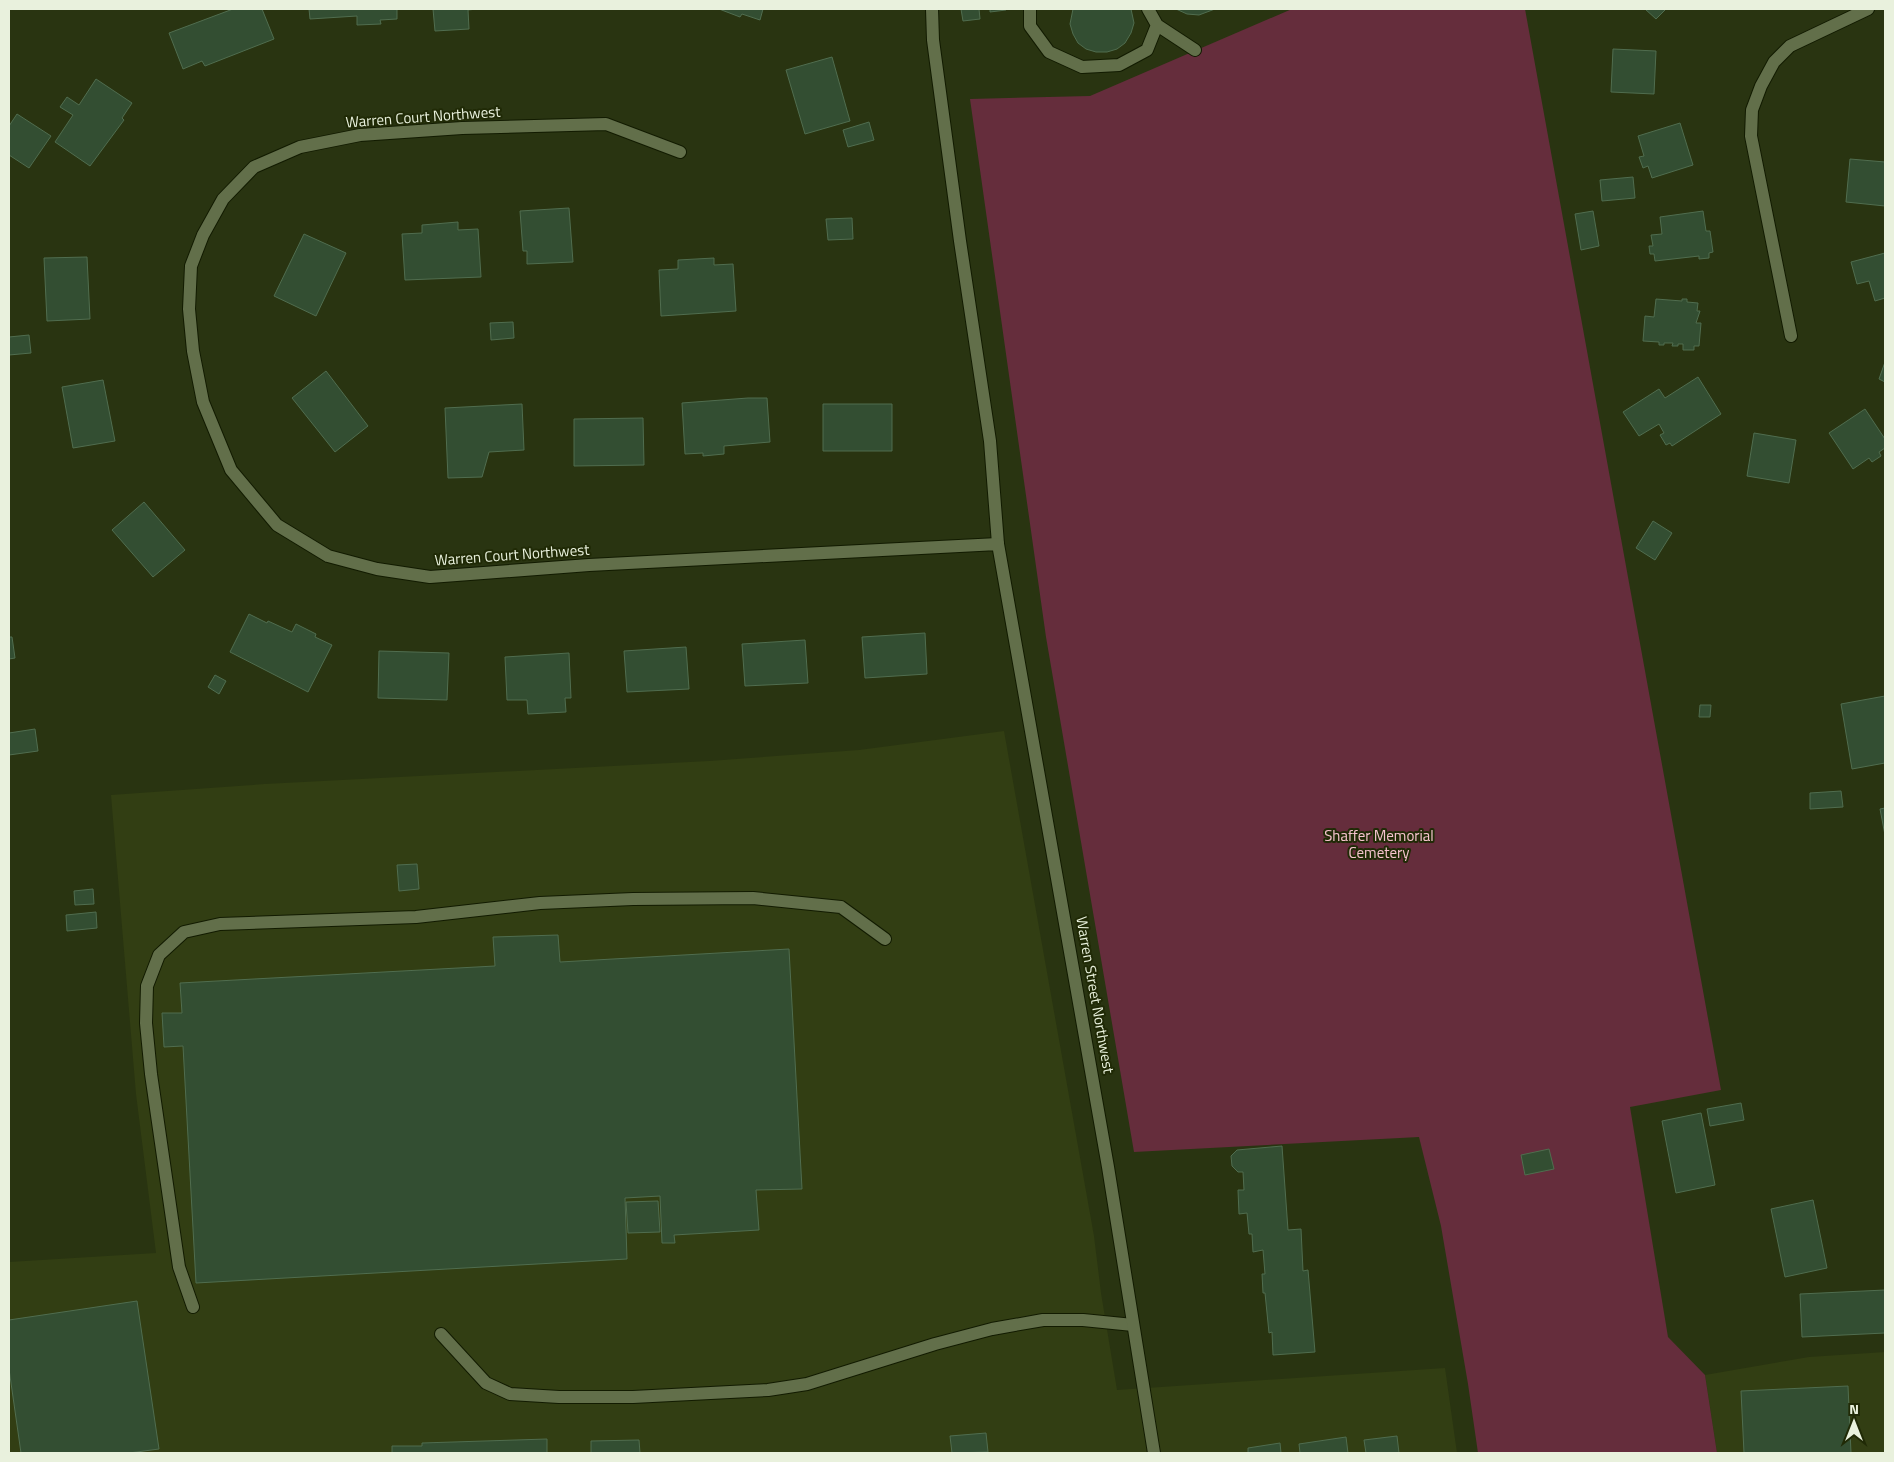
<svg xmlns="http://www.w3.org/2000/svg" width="1894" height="1462" font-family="'Titillium Web',sans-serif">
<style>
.built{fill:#323e13}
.green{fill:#652d3c}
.building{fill:#334e32;stroke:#506d4f}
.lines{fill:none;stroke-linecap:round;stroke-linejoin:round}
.lane-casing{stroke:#121b00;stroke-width:14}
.street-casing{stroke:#121b00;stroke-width:14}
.lane{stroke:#626f4a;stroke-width:12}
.street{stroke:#626f4a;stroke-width:12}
.labels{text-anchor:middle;stroke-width:4;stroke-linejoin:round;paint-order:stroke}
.street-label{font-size:15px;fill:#e9f1dd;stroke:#202a06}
.park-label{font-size:15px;fill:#f7c4cf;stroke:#202a06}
</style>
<rect width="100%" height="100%" fill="#293411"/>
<path class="built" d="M1004 731 1094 1236 1101 1293 1117 1390 1445 1368 1457 1453H9V1262L156 1253 136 1094 111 795 265 784 709 761 859 750Z
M1885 1352V1453H1717L1705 1375 1809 1357Z"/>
<path class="green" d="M1292 9H1525L1721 1090 1630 1107 1668 1337 1705 1375 1717 1453H1478L1468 1384 1441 1226 1419 1137 1134 1152 1046 637 970 99 1090 96Z"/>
<path class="building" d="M233 9H262L274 39 205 66 202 61 183 69 169 33Z
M309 9H397V19L380 20 381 24 357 25V16L310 19Z
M433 9H477L468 10 469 29 435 31Z
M719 9H763L760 20 742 14 740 17Z
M961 9H979L980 19 963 21Z
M990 9H1006V10L990 12Z
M1073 9H1131L1134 23 1131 33 1125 43 1117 49 1107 52H1096L1086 49 1078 43 1073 34 1070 24Z
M1176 9H1215L1199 15 1187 14Z
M1645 9H1666L1656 19Z
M1613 49 1656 51 1654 94 1611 92Z
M832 57 850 121 805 134 786 70Z
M96 79 132 103 122 118 124 120 90 166 55 142 73 115 60 107 67 97 79 105Z
M17 114 51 136 29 168 9 155V126Z
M869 122 874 140 848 147 843 130Z
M1680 123 1693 165 1652 178 1648 166 1643 168 1639 157 1644 156 1638 136Z
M1850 159 1885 162V206L1846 202Z
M1633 177 1635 198 1602 201 1600 180Z
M569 208 573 262 527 264V251H523L520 211Z
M1593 211 1599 246 1581 250 1575 214Z
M1703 211 1706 231H1710L1713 252 1709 253V258L1699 259V256L1655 261 1654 254H1650L1649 246H1653L1651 235 1662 234 1660 217Z
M852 218 853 239 828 240 826 219Z
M458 222V230L478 229 481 277 405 280 402 234 422 233V225Z
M304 234 346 253 316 316 274 296Z
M1885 253V298L1875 301 1869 281 1857 284 1851 262Z
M87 257 90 319 47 321 44 258Z
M714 258V265L733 264 736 311 661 316 659 270 678 269V260Z
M1656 299 1682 301V299H1687V302L1698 303 1697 311H1700L1696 323H1701L1699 346H1694V350H1683V344H1678V346H1672L1673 343H1664V345H1659V342L1643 341 1645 316 1654 317Z
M513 322 514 338 491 340 490 323Z
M29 335 31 353 9 355V337Z
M1885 362V382L1879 379Z
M326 371 368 426 335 452 292 398Z
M1698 377 1721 414 1672 446 1670 443 1666 445 1660 435 1664 433 1659 424 1639 436 1623 412 1659 389 1665 398Z
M103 380 115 441 73 448 62 387Z
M748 398H767L770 442 724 446V454L703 456V453L685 454 682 403Z
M522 404 524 450 489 452 482 477 448 478 445 408Z
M823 404H892V451H823Z
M1865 409 1885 439V448L1879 452 1881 456 1872 462 1869 458 1853 469 1829 433Z
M643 418 644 465 574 466V419Z
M1754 433 1796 440 1789 483 1747 476Z
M144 502 185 550 153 577 112 530Z
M1653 521 1672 533 1655 560 1636 548Z
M249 614 267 623 268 621 292 632 296 624 316 634 315 637 332 645 308 692 230 652Z
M925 633 927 674 865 678 862 637Z
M9 637H12L15 658 9 659Z
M805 640 808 683 745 686 742 644Z
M686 647 689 689 627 692 624 651Z
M379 651 449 653 447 700 378 698Z
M569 653 571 698H565L566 712 528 714 527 700H507L505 657Z
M215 675 226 681 219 694 208 687Z
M1885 696V763L1852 769 1841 704Z
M1700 705H1711L1710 717H1699Z
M35 729 38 751 9 755V733Z
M1841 791 1843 807 1810 809V793Z
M1885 808V835L1880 809Z
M417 864 419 889 399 891 397 865Z
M93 889 94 904 75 905 74 891Z
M96 912 97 928 67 931 66 915Z
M558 935 560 962 789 949 802 1189 756 1190 759 1230 674 1235 675 1243H662L660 1196 625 1198 627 1259 196 1283 183 1046 164 1047 162 1013H182L180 983 495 966 493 937Z
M1741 1103 1744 1120 1710 1126 1707 1109Z
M1701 1113 1715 1185 1676 1193 1662 1121Z
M1282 1146 1288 1230 1301 1229 1303 1271 1308 1270 1315 1352 1273 1355 1272 1332 1269 1333 1265 1293H1263L1262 1274H1265L1263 1250 1253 1252 1252 1234H1249L1247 1213 1239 1214 1238 1190H1244L1243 1172H1238L1232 1166 1231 1156 1237 1150Z
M1549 1149 1554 1169 1525 1175 1521 1155Z
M1813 1200 1827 1268 1785 1277 1771 1209Z
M658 1201 660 1232 628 1233 626 1202Z
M1885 1290V1333L1802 1337 1800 1294Z
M137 1301 159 1449 129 1453H21L9 1369V1320Z
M1848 1386 1851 1453H1744L1741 1391Z
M986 1433 988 1452 952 1453 950 1436Z
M1397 1436 1399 1453H1366L1364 1440Z
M1346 1437 1348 1453H1300L1299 1444Z
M547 1439V1453H392V1446H422V1443Z
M639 1440 640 1453H591V1441Z
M1280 1443 1281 1453H1248V1448Z"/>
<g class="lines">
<g class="lane-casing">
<path id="lane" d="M932 9 933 40 960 241 990 441 998 544
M1030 9V26L1049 52 1082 67 1119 65 1147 50 1157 25
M1148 9 1157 25 1195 50
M193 1307 179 1267 151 1074 146 1023 147 986 159 955 184 932 220 924 416 917 540 903 633 899 753 898 841 907 885 939
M441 1334 486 1383 510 1394 559 1397H633L768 1390 807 1384 935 1344 992 1329 1043 1320H1083L1133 1325"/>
</g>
<g class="street-casing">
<path id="street" d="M680 152 606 124 462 128 360 135 300 147 254 167 223 199 203 235 191 266 189 309 193 351 203 402 231 470 277 525 328 556 377 569 430 577 589 565 998 544 1108 1167 1154 1453
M1791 336 1751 136 1752 110 1761 86 1774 62 1790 46 1868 9"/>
</g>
<use href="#lane" class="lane"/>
<use href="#street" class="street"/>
</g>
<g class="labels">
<g class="street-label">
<text transform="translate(423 117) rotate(-4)" y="5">Warren Court Northwest</text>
<text transform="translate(512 555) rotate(-4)" y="5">Warren Court Northwest</text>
<text transform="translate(1095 995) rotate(80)" y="5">Warren Street Northwest</text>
</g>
<g class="park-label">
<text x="1379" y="841">Shaffer Memorial<tspan x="1379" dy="17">Cemetery</tspan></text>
</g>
</g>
<rect width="1894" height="1462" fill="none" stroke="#e9f1dd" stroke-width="20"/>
<g transform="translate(1854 1422)" stroke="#202a06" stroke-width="4" paint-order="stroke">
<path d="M0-4L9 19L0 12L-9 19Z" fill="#e9f1dd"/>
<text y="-8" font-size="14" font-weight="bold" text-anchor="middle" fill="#e9f1dd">N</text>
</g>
</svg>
